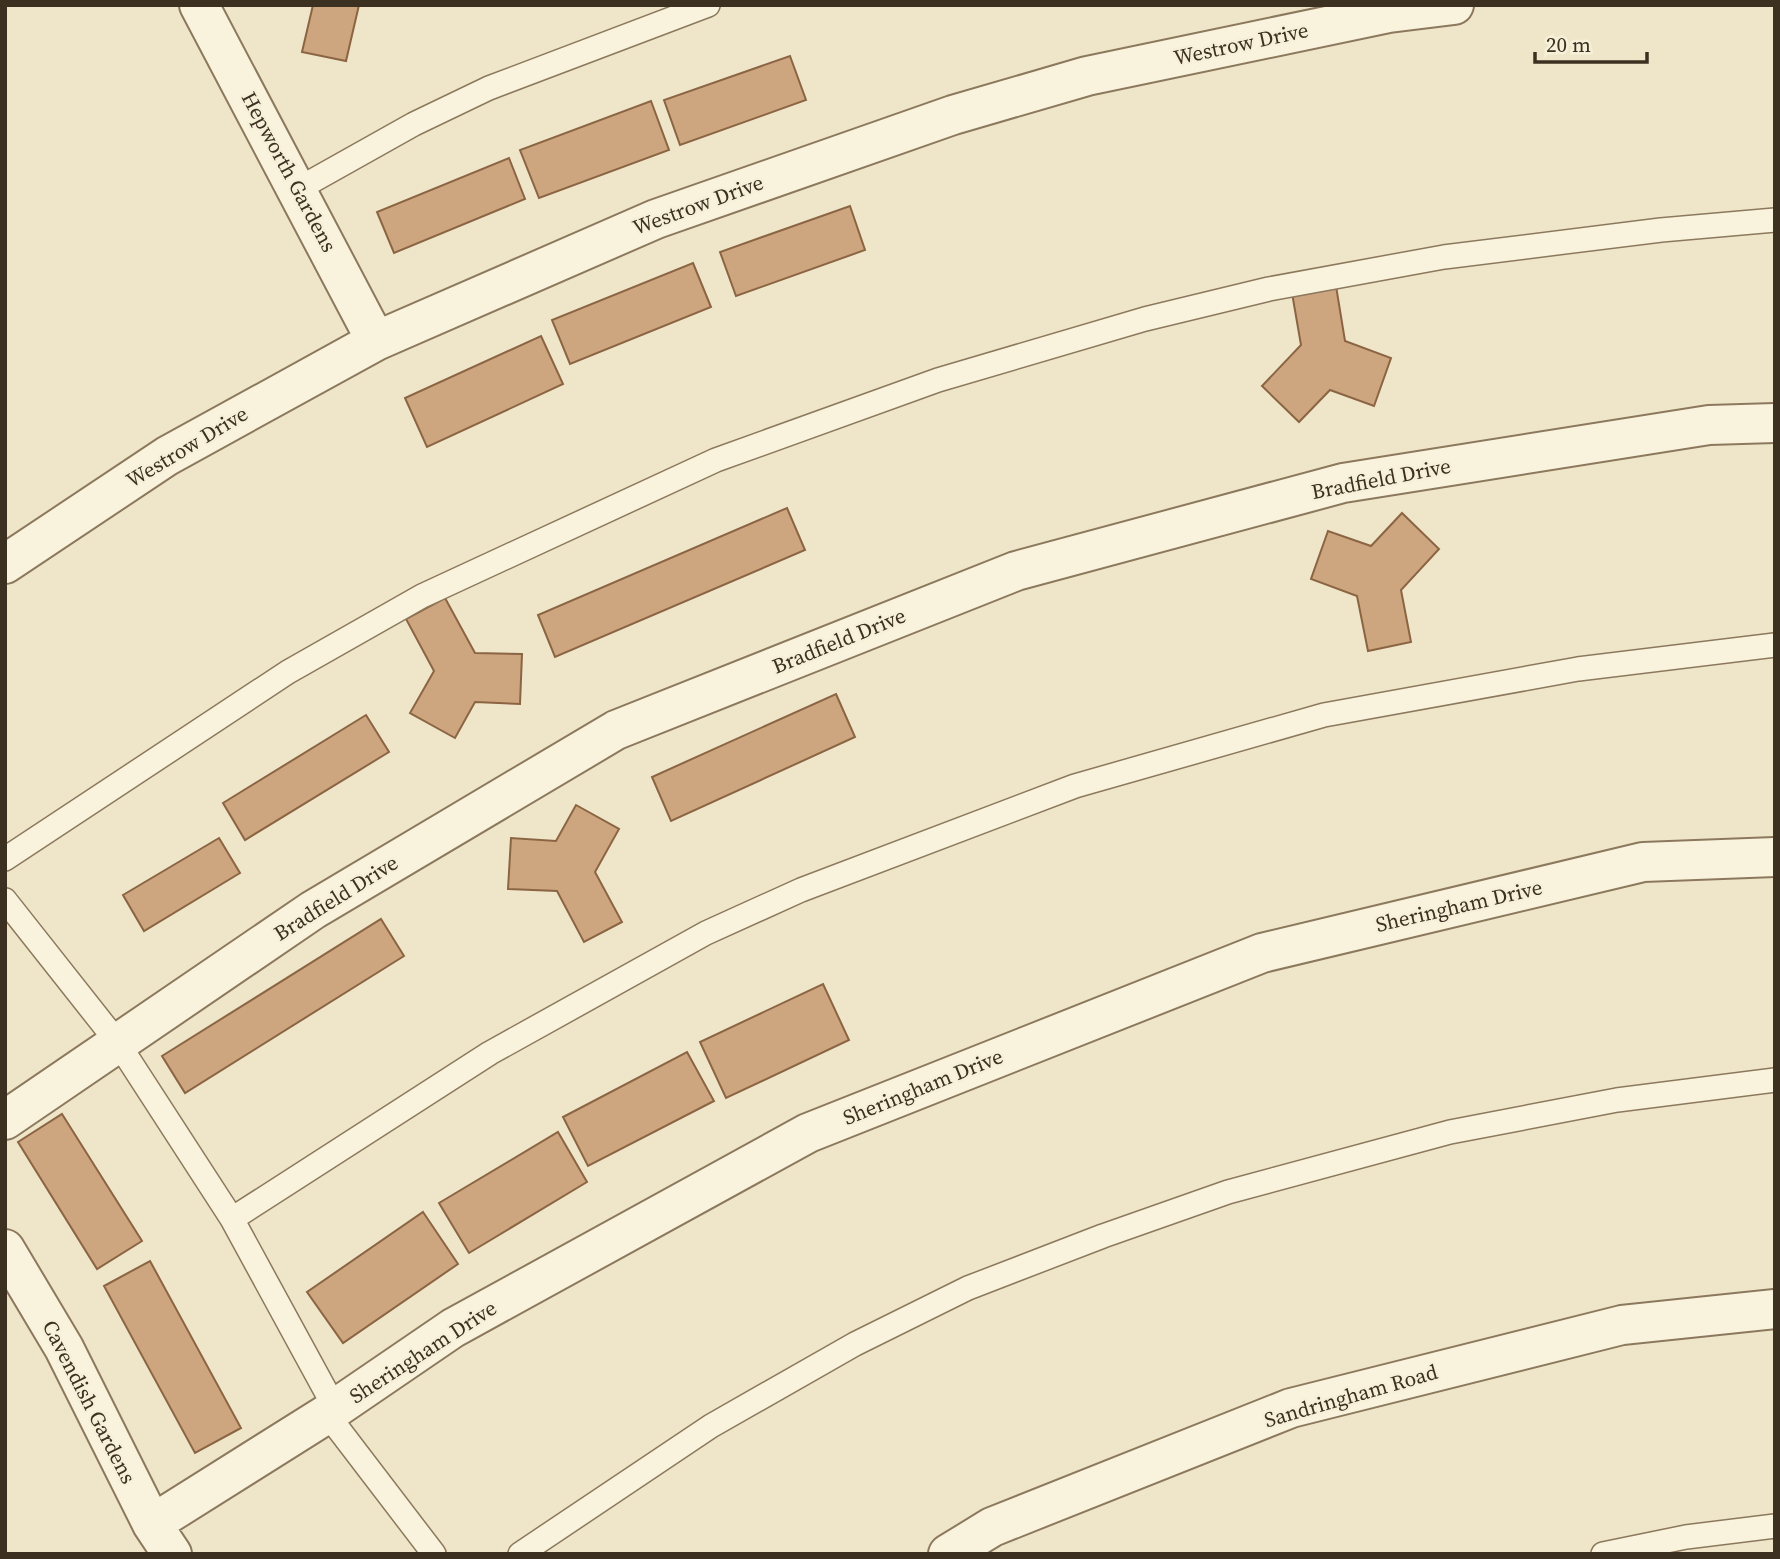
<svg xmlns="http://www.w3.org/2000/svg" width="1780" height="1559" font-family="'Source Serif 4',serif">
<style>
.building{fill:#cda57f;stroke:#8b6543;stroke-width:2}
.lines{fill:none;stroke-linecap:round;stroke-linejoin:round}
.service-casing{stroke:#8c795d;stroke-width:26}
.minor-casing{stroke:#8c795d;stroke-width:42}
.service{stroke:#f9f3dd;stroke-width:23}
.minor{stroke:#f9f3dd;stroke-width:38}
.labels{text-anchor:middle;stroke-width:5;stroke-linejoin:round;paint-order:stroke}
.street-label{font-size:21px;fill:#3c3021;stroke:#f6f0d9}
</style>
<rect width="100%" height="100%" fill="#efe6c9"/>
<path class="building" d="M313 5H359L346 61 302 52Z
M790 56 806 100 680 145 664 100Z
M651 101 669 150 539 198 520 150Z
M509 158 525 199 394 253 377 212Z
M850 206 865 250 736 296 720 252Z
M693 263 711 307 570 364 552 320Z
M1336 286 1345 341 1391 358 1374 406 1330 390 1299 422 1262 386 1301 345 1292 293Z
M541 336 563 384 427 447 405 398Z
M787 508 805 550 555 657 538 615Z
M1402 513 1439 549 1401 590 1411 642 1368 651 1357 596 1311 579 1328 531 1371 546Z
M445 598 475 653 522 654 520 704 475 702 455 738 410 713 434 671 406 619Z
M836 694 855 737 671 821 652 777Z
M366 715 389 752 245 840 223 803Z
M576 805 619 829 595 872 622 922 584 942 557 891 508 889 511 838 556 841Z
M219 838 240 873 144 931 123 895Z
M381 919 404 956 185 1093 162 1056Z
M823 984 849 1040 726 1098 700 1042Z
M687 1052 714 1101 588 1166 563 1117Z
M62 1114 142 1241 97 1269 18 1142Z
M558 1132 587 1182 469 1253 439 1203Z
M423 1212 458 1264 343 1343 307 1292Z
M150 1261 241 1428 195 1453 104 1286Z"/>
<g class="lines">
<g class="service-casing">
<path id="service" d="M298 189 414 124 489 88 708 5
M5 859 288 672 422 596 716 460 938 380 1145 319 1269 289 1444 257 1661 230 1775 220
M5 900 118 1043 232 1219 490 1053 706 933 801 890 1075 786 1324 715 1578 669 1775 645
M232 1219 335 1408
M327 1414 434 1554
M520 1554 711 1426 855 1344 968 1288 1103 1236 1228 1192 1450 1132 1617 1100 1775 1080
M1603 1554 1686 1537 1775 1526"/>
</g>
<g class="minor-casing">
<path id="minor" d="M199 5 376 341
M5 564 167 456 376 341 656 219 953 115 1087 76 1389 13 1454 5
M5 1120 313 910 616 730 1016 571 1343 483 1709 425 1775 423
M5 1249 64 1348 152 1524 172 1554
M152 1524 327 1414 453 1328 808 1133 1262 953 1643 862 1775 857
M948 1554 992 1527 1291 1408 1622 1325 1775 1309"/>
</g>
<use href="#service" class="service"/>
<use href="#minor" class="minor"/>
</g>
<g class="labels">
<g class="street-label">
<text transform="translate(1241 44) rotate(-12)" y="7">Westrow Drive</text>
<text transform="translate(289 172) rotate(62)" y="7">Hepworth Gardens</text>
<text transform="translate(698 205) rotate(-20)" y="7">Westrow Drive</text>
<text transform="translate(187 447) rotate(-31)" y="7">Westrow Drive</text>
<text transform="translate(1381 479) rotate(-11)" y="7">Bradfield Drive</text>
<text transform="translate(839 641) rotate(-22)" y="7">Bradfield Drive</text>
<text transform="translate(336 898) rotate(-32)" y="7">Bradfield Drive</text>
<text transform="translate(1459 906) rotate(-13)" y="7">Sheringham Drive</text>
<text transform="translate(923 1087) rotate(-22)" y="7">Sheringham Drive</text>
<text transform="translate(423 1352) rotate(-33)" y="7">Sheringham Drive</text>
<text transform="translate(1351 1396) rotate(-16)" y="7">Sandringham Road</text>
<text transform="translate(89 1402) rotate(63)" y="7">Cavendish Gardens</text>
</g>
</g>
<rect width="1780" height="1559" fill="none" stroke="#3c3021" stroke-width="14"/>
<path d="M1535 52v10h112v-10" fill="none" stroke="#3c3021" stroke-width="3.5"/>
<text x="1546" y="52" font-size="21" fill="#3c3021" stroke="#f6f0d9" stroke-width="5" paint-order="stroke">20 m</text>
</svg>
